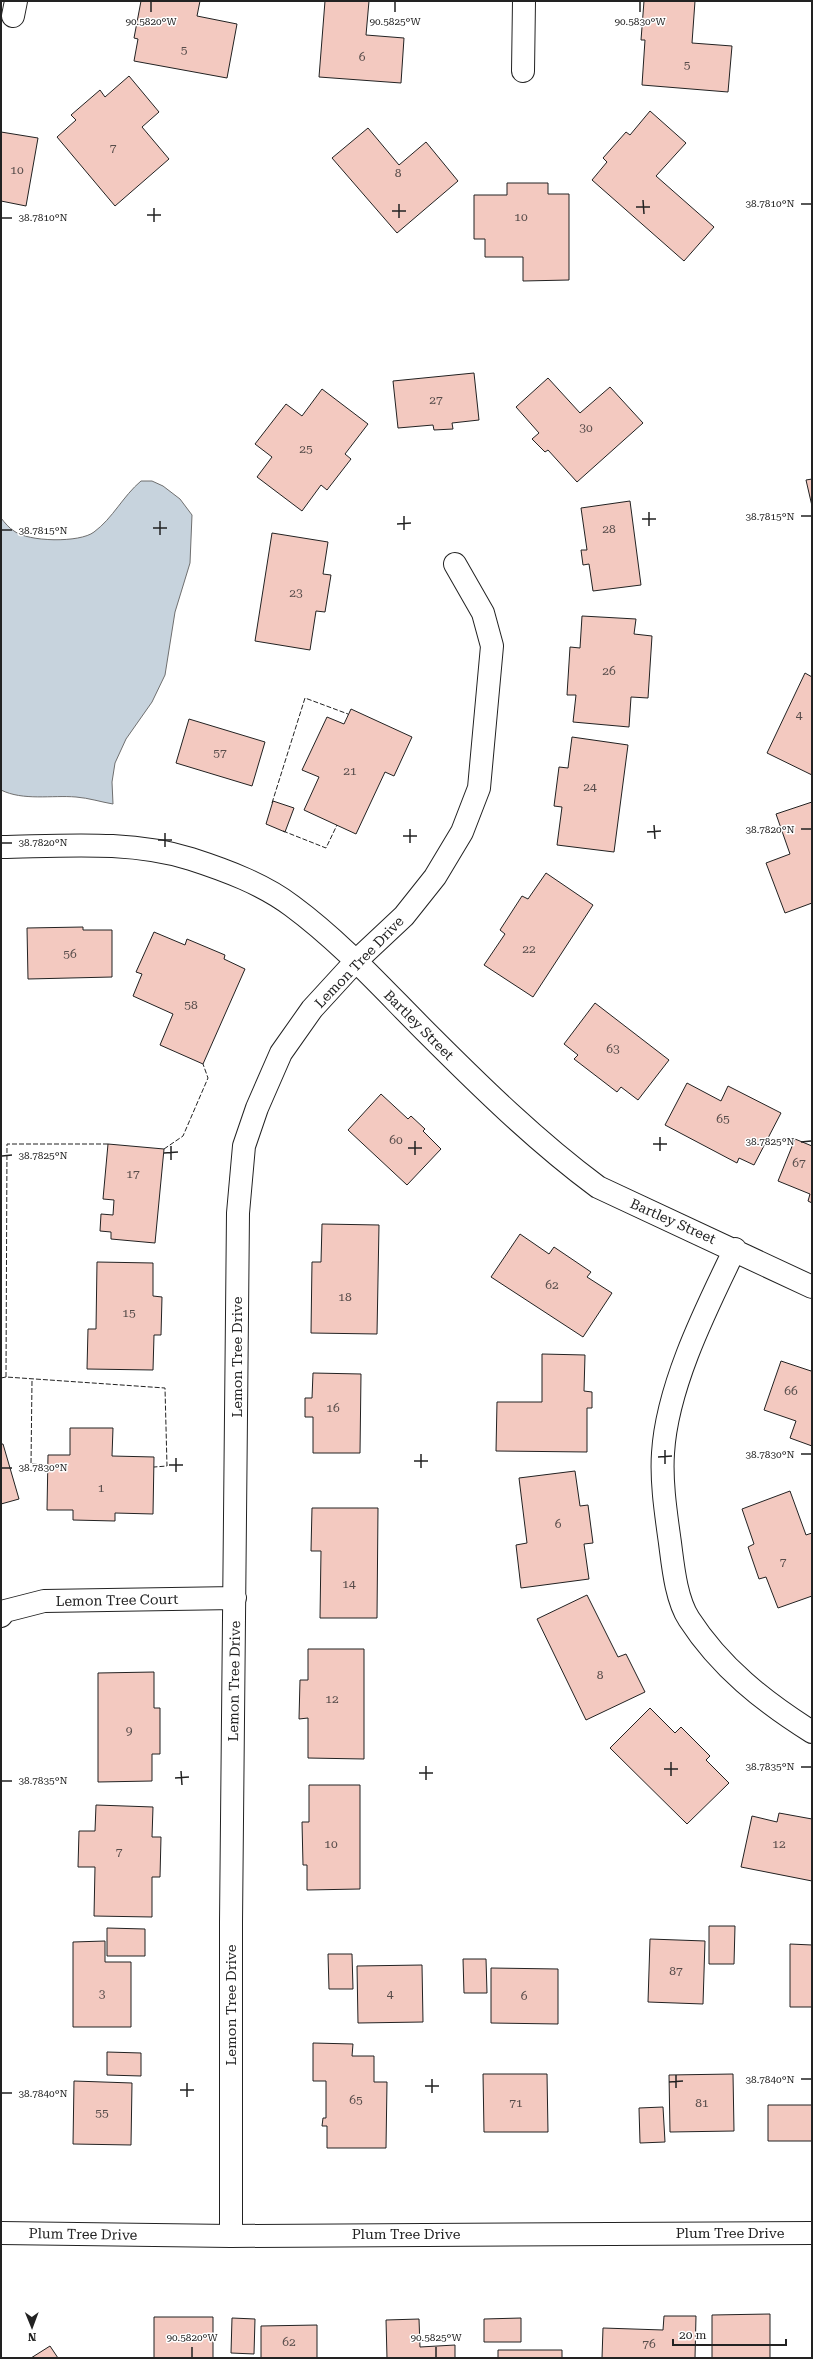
<svg xmlns="http://www.w3.org/2000/svg" width="813" height="2359" font-family="'Roboto Serif',serif">
<style>
.water{fill:#c7d3dd;stroke:#6f6f6f}
.building{fill:#f3c9c0;stroke:#222}
.lines{fill:none;stroke-linecap:round;stroke-linejoin:round}
.street-casing{stroke:#222;stroke-width:24}
.street{stroke:#fff;stroke-width:22}
.fence{stroke:#222;stroke-width:1;stroke-dasharray:5 2;stroke-linecap:butt}
.ticks{fill:none;stroke:#222;stroke-width:1.5}
.labels{text-anchor:middle;stroke-width:3;stroke-linejoin:round;paint-order:stroke}
.number-label{font-size:12px;fill:#564c4a}
.street-label{font-size:14px;fill:#222;stroke:#fff}
.ticks-label{font-size:10px;text-anchor:middle;fill:#222;stroke:#fff;stroke-width:3;stroke-linejoin:round;paint-order:stroke}
</style>
<rect width="100%" height="100%" fill="#fff"/>
<path class="water" d="M141 481H152L163 486 180 499 192 515 190 563 175 612 165 675 152 702 126 739 115 763 112 782 113 804C101 802 89 798 76 797 52 795 23 801 1 790V518C5 523 9 528 14 531 28 542 80 543 94 532 113 518 123 496 141 481Z"/>
<path class="building" d="M141 1H200L197 16 237 24 227 78 134 61 138 39 134 38Z
M325 1H369L366 35 404 38 401 83 319 77Z
M644 1H695L692 43 732 46 728 92 642 85 645 40H641Z
M129 76 159 112 142 127 169 159 115 206 57 137 76 120 71 115 100 90 105 97Z
M650 111 686 143 656 176 714 227 684 261 592 180 607 162 603 158 626 132 630 135Z
M368 128 399 165 426 142 458 181 397 233 332 158Z
M1 132 38 138 26 206 1 201Z
M507 183H548V194H569V280L523 281V257H485V239H474V195H507Z
M474 373 479 420 452 423 453 429 434 430 433 425 398 428 393 381Z
M548 378 580 413 610 387 643 423 577 482 548 450 545 452 532 439 539 433 516 407Z
M322 389 368 424 345 454 351 459 327 490 321 485 302 511 257 477 272 457 255 444 286 404 302 416Z
M812 479V506L806 480Z
M630 501 641 585 593 591 589 564 583 565 581 550H587L581 508Z
M272 533 328 542 323 574 331 575 325 612 316 611 310 650 255 641Z
M582 616 636 619 634 634 652 636 648 698 631 697 629 727 573 722 576 695H567L570 647 580 648Z
M805 673 812 677V775L767 753Z
M351 709 412 737 394 776 385 772 356 834 304 810 319 777 302 770 327 717 344 724Z
M189 719 265 742 252 786 176 763Z
M572 737 628 745 614 852 557 845 562 807 554 806 559 767 568 768Z
M273 801 294 808 285 832 266 824Z
M812 802V903L785 913 766 863 790 854 776 814Z
M546 873 593 905 533 997 484 965 505 934 500 930 522 896 528 899Z
M83 927V930H112V977L28 979 27 928Z
M154 932 185 945 187 939 225 955 224 959 245 969 203 1064 160 1045 173 1014 133 996 142 974 136 972Z
M595 1003 669 1060 638 1100 621 1087 617 1092 574 1059 578 1055 564 1044Z
M687 1083 721 1101 728 1086 781 1113 754 1165 739 1158 737 1163 665 1125Z
M381 1094 408 1119 411 1116 425 1129 423 1131 441 1149 407 1185 348 1130Z
M795 1139 812 1146V1203L808 1201 810 1194 778 1181Z
M108 1144 164 1149 155 1243 111 1239V1232L100 1231 101 1214 113 1215 114 1200 103 1199Z
M322 1224 379 1225 377 1334 311 1333 312 1262H321Z
M520 1234 549 1254 554 1247 591 1272 587 1277 612 1293 583 1337 491 1277Z
M97 1262 153 1263V1296L162 1297 161 1335H154L153 1370 87 1369 88 1329H96Z
M542 1354 585 1355 584 1391 592 1392V1408H587V1452L496 1451 497 1402H542Z
M781 1361 811 1371 812 1369V1446L790 1438 796 1421 764 1410Z
M313 1373 361 1374 360 1453H313V1417H305V1398H312Z
M70 1428H113L112 1456 154 1457 153 1514 115 1513V1521L73 1520V1510H47L48 1455H70Z
M1 1444H3L19 1499 1 1504Z
M575 1471 580 1506 588 1505 593 1543 584 1544 589 1579 521 1588 516 1545 527 1543 519 1478Z
M790 1491 806 1535 812 1533V1596L778 1608 766 1577 759 1579 748 1547 754 1544 742 1509Z
M312 1508H378L377 1618H320L321 1551H311Z
M587 1595 618 1657 626 1654 645 1692 586 1720 537 1619Z
M308 1649H364V1759L308 1758V1718L299 1719 300 1680H308Z
M154 1672V1708H160V1754H152V1781L98 1782V1673Z
M650 1708 675 1733 681 1727 710 1756 706 1760 729 1783 687 1824 610 1748Z
M309 1785H360V1889L307 1890V1865H303L302 1822H309Z
M96 1805 153 1807 152 1837H161L160 1877H152V1917L94 1916 95 1867H78L79 1831H95Z
M779 1813 812 1819V1881L741 1867 752 1816 777 1822Z
M709 1926H735L734 1964H709Z
M107 1928 145 1929V1956H107Z
M650 1939 705 1941 703 2004 648 2002Z
M105 1941V1962H131V2027H73V1942Z
M790 1944 812 1945V2007H790Z
M328 1954H352L353 1989H329Z
M463 1959H486L487 1993H464Z
M422 1965 423 2022 358 2023 357 1966Z
M491 1968 558 1969V2024L491 2023Z
M313 2043 353 2044 352 2056H374V2082H387L386 2148H327V2126H322L323 2118H326V2081H313Z
M107 2052 141 2053V2076L107 2075Z
M483 2074H547L548 2132H484Z
M733 2074 734 2131 670 2132 669 2075Z
M74 2081 132 2083 131 2145 73 2144Z
M768 2105H812V2141H768Z
M663 2107 665 2142 640 2143 639 2108Z
M770 2314V2358H712V2315Z
M664 2316H696L695 2358H602L603 2328 663 2330Z
M154 2317H213V2358H154Z
M232 2318 255 2319 254 2354 231 2353Z
M521 2318V2342H484V2319Z
M419 2319 420 2347 455 2345V2358H387L386 2320Z
M317 2325V2358H261V2326Z
M50 2346 58 2358H31Z
M498 2350H562V2358H498Z"/>
<g class="lines">
<g class="street-casing">
<path id="street" d="M13 16 16 1
M523 71 524 1
M1 847C64 846 130 840 191 859 225 870 263 884 292 906 342 943 383 989 426 1032 481 1087 536 1141 598 1187L812 1287
M735 1249C706 1309 667 1386 663 1453 661 1482 666 1514 670 1543 673 1566 676 1599 689 1619 720 1667 764 1702 812 1732
M1 1616 5 1611 44 1601 235 1598
M1 2233 231 2236 812 2233
M231 2236V1922L238 1213 244 1146 257 1108 281 1053 312 1009 356 961 404 916 435 877 462 832 479 788 492 646 483 613 455 564"/>
</g>
<use href="#street" class="street"/>
<path class="fence" d="M272 803 305 698 348 714
M283 831 326 848 337 825
M108 1144H7L6 1377 165 1388 167 1466 154 1467
M164 1149 183 1136 208 1078 203 1064
M1 1378 6 1377
M32 1381 31 1464 47 1465"/>
</g>
<path class="ticks" d="M151 2V12M395 2V12M640 2V12M643 200 644 214M399 204V218M801 204H811M636 207H650M154 208V222M392 211H406M147 215H161M2 218H12M649 512V526M404 516V530M801 516H811M642 519H656M160 521V535M397 524 411 523M153 528H167M2 530H12M654 825 655 839M410 829V843M801 829H811M647 832 661 831M165 833V847M403 836H417M158 840H172M2 843H12M660 1137V1151M415 1141V1155M801 1142 811 1141M653 1144H667M171 1146V1160M408 1148H422M164 1153 178 1152M2 1156 12 1155M665 1450V1464M421 1454V1468M801 1454H811M658 1457 672 1456M176 1458V1472M414 1461H428M169 1465H183M2 1468H12M671 1762V1776M426 1766V1780M801 1767H811M664 1769H678M181 1771 182 1785M419 1773H433M175 1778 189 1777M2 1781H12M676 2075V2088M432 2079V2093M801 2079H811M669 2082 683 2081M187 2083V2097M425 2086H439M180 2090H194M2 2093H12M192 2347V2357M436 2347V2357"/>
<g class="labels">
<g class="number-label">
<text x="184" y="54">5</text>
<text x="362" y="61">6</text>
<text x="687" y="69">5</text>
<text x="113" y="152">7</text>
<text x="17" y="174">10</text>
<text x="398" y="177">8</text>
<text x="521" y="221">10</text>
<text x="436" y="404">27</text>
<text x="586" y="432">30</text>
<text x="306" y="453">25</text>
<text x="609" y="533">28</text>
<text x="296" y="597">23</text>
<text x="609" y="675">26</text>
<text x="799" y="719">4</text>
<text x="220" y="757">57</text>
<text x="350" y="775">21</text>
<text x="590" y="791">24</text>
<text x="529" y="953">22</text>
<text x="70" y="958">56</text>
<text x="191" y="1009">58</text>
<text x="613" y="1053">63</text>
<text x="723" y="1123">65</text>
<text x="396" y="1144">60</text>
<text x="799" y="1167">67</text>
<text x="133" y="1178">17</text>
<text x="552" y="1289">62</text>
<text x="345" y="1301">18</text>
<text x="129" y="1317">15</text>
<text x="791" y="1395">66</text>
<text x="333" y="1412">16</text>
<text x="101" y="1492">1</text>
<text x="558" y="1528">6</text>
<text x="783" y="1566">7</text>
<text x="349" y="1588">14</text>
<text x="600" y="1679">8</text>
<text x="332" y="1703">12</text>
<text x="129" y="1735">9</text>
<text x="331" y="1848">10</text>
<text x="779" y="1848">12</text>
<text x="119" y="1856">7</text>
<text x="676" y="1975">87</text>
<text x="102" y="1998">3</text>
<text x="390" y="1998">4</text>
<text x="524" y="2000">6</text>
<text x="356" y="2104">65</text>
<text x="516" y="2107">71</text>
<text x="702" y="2107">81</text>
<text x="102" y="2117">55</text>
<text x="289" y="2346">62</text>
<text x="649" y="2348">76</text>
</g>
<g class="street-label">
<text transform="translate(359 962) rotate(-46)" y="5">Lemon Tree Drive</text>
<text transform="translate(419 1025) rotate(45)" y="5">Bartley Street</text>
<text transform="translate(673 1221) rotate(24)" y="5">Bartley Street</text>
<text transform="translate(237 1357) rotate(-90)" y="5">Lemon Tree Drive</text>
<text transform="translate(117 1600) rotate(-1)" y="5">Lemon Tree Court</text>
<text transform="translate(234 1681) rotate(-89)" y="5">Lemon Tree Drive</text>
<text transform="translate(231 2005) rotate(-90)" y="5">Lemon Tree Drive</text>
<text x="730" y="2238">Plum Tree Drive</text>
<text transform="translate(83 2234) rotate(1)" y="5">Plum Tree Drive</text>
<text x="406" y="2239">Plum Tree Drive</text>
</g>
</g>
<g class="ticks-label">
<text x="151" y="25">90.5820°W</text>
<text x="395" y="25">90.5825°W</text>
<text x="640" y="25">90.5830°W</text>
<text x="770" y="207">38.7810°N</text>
<text x="43" y="221">38.7810°N</text>
<text x="770" y="520">38.7815°N</text>
<text x="43" y="534">38.7815°N</text>
<text x="770" y="833">38.7820°N</text>
<text x="43" y="846">38.7820°N</text>
<text x="770" y="1145">38.7825°N</text>
<text x="43" y="1159">38.7825°N</text>
<text x="770" y="1458">38.7830°N</text>
<text x="43" y="1471">38.7830°N</text>
<text x="770" y="1770">38.7835°N</text>
<text x="43" y="1784">38.7835°N</text>
<text x="770" y="2083">38.7840°N</text>
<text x="43" y="2097">38.7840°N</text>
<text x="192" y="2341">90.5820°W</text>
<text x="436" y="2341">90.5825°W</text>
</g>
<rect width="813" height="2359" fill="none" stroke="#222222" stroke-width="4"/>
<g transform="translate(32 2327) rotate(179)" stroke="#ffffff" stroke-width="3" paint-order="stroke">
<path d="M0-3L7 15L0 10L-7 15Z" fill="#222222"/>
<text y="-6" font-size="11" font-weight="bold" text-anchor="middle" fill="#222222">N</text>
</g>
<path d="M673 2339v6h113v-6" fill="none" stroke="#222222" stroke-width="2"/>
<text x="679" y="2339" font-size="12" fill="#222222" stroke="#ffffff" stroke-width="3" paint-order="stroke">20 m</text>
</svg>
